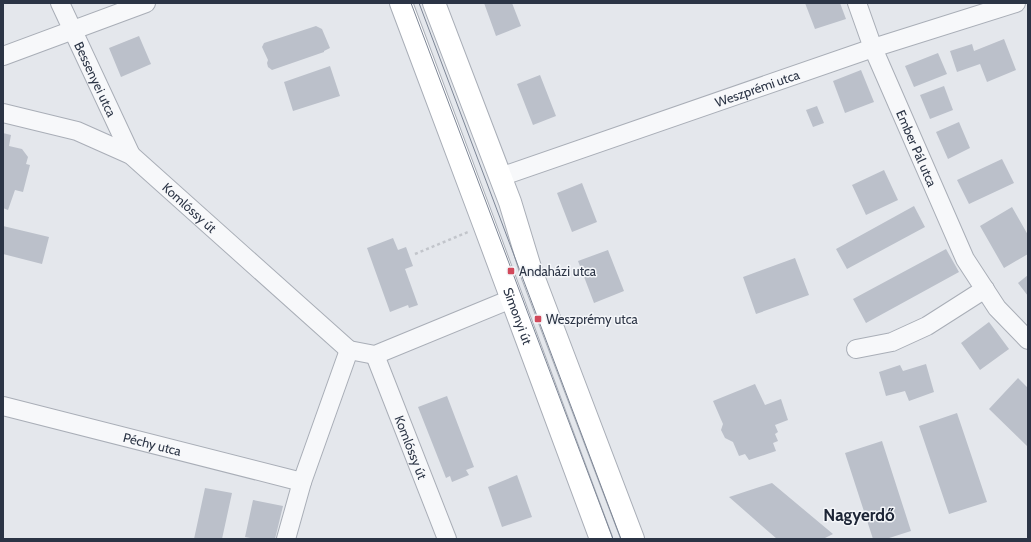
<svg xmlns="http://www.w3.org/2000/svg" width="1031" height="542" font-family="Cabin,sans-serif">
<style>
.building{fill:#bbc0ca}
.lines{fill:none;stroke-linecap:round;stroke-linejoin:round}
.street-casing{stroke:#a9aeb7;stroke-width:20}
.secondary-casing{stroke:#a9aeb7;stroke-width:24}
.path{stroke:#c2c5cb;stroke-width:2.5;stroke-dasharray:3 3;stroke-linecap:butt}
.street{stroke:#f7f8fa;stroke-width:18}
.secondary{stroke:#fff;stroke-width:22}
.tram{stroke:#7d8696;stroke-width:1}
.poi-dot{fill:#d1495b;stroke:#f4f6f9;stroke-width:1.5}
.labels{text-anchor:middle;stroke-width:3;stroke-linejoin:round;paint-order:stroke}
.street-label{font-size:13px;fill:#2b3445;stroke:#f4f6f9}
.poi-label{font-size:13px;fill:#2b3445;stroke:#f4f6f9;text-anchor:start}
.district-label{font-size:17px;font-weight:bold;fill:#1d2536;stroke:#f4f6f9}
</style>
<rect width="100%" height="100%" fill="#e4e7ec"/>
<path class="building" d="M484 3H512L521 26 496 36Z
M805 3H840L846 19 815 29Z
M316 26 322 29 330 48 324 51V52L272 70 268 67 267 63 268 60 262 47 264 43Z
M139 36 151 64 121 77 109 48Z
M1004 39 1016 70 987 82 980 64 957 72 950 51 972 44 974 51Z
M938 53 947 74 914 87 905 66Z
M330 66 340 96 293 111 284 82Z
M861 70 874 102 845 113 833 81Z
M540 75 556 116 533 125 517 84Z
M944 86 953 110 930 119 920 95Z
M817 106 824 123 813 127 806 110Z
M959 122 970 148 948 159 936 132Z
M3 133 11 135 9 146 22 149 28 157 26 164 30 165 23 192 15 190 8 210 3 208Z
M1002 159 1014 183 969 204 957 180Z
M884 170 898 200 866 215 852 185Z
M582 183 597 222 572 232 557 193Z
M914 206 925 227 847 269 836 249Z
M1012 207 1028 235V254L1004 268 980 226Z
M3 226 49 237 42 264 3 254Z
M393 238 398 250 406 247 413 266 405 269 418 305 409 308 408 305 390 312 367 248Z
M946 249 959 272 866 323 853 299Z
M608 250 624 291 594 303 578 261Z
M795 258 809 295 756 314 743 277Z
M1028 275V296L1018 283Z
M989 322 1009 349 980 370 961 343Z
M926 364 934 392 909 401 905 391 886 396 879 372 900 365 903 371Z
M1018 378 1028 388V447L989 409Z
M755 384 765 405 781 399 788 420 775 425 778 432 775 434 778 441 773 443 776 451 749 460 745 454 739 456 733 442 725 438 721 430 723 424 713 401Z
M447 396 474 467 466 470 469 475 452 482 450 476 446 478 418 407Z
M957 413 987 502 949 514 919 426Z
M882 441 911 531 886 539H873L845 453Z
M517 475 532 517 502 527 488 487Z
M772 483 833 534 823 539H777L729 497Z
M205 488 232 493 222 539H194Z
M253 500 283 506 275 539H256L245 537Z"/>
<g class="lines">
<g class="street-casing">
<g id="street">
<path id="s1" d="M60 3 131 155"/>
<path id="s2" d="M857 3 873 48 965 259 997 308 1028 340"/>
<path d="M3 56 146 3"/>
<path id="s3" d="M3 113 77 131 131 155 349 350"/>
<path id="s4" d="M500 177 873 48 1016 3"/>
<path d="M856 349 892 342 927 326 985 289"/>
<path d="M349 350 375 355 511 299"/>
<path id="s5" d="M375 355 447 539"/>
<path id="s6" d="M3 406 302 482"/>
<path d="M286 539 302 482 349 350"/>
</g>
</g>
<g class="secondary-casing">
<g id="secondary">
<path id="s7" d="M401 3C469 181 534 361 601 539"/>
<path d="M434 3 510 202 531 271 633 539"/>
</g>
</g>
<path class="path" d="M415 254 468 232"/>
<use href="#street" class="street"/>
<use href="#secondary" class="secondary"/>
<path class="tram" d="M411 3 613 539
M419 3 621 539"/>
</g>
<g class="poi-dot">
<rect x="507" y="267" width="8" height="8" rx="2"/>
<rect x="534" y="315" width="8" height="8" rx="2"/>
</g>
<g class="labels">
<g class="street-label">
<text dy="5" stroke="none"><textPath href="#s1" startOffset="84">Bessenyei utca</textPath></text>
<text dy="5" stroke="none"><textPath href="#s4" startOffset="272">Weszprémi utca</textPath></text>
<text dy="5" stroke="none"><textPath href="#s2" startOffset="157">Ember Pál utca</textPath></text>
<text dy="5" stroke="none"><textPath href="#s3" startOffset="214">Komlóssy út</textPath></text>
<text dy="5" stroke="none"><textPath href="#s7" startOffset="334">Simonyi út</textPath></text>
<text dy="5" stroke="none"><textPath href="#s6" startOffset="154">Péchy utca</textPath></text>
<text dy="5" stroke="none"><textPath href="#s5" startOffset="99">Komlóssy út</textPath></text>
</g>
<g class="poi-label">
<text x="519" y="276">Andaházi utca</text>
<text x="546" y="324">Weszprémy utca</text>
</g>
<g class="district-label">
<text x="859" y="521">Nagyerdő</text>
</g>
</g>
<rect width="1031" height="542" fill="none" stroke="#2b3445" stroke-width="8"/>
</svg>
